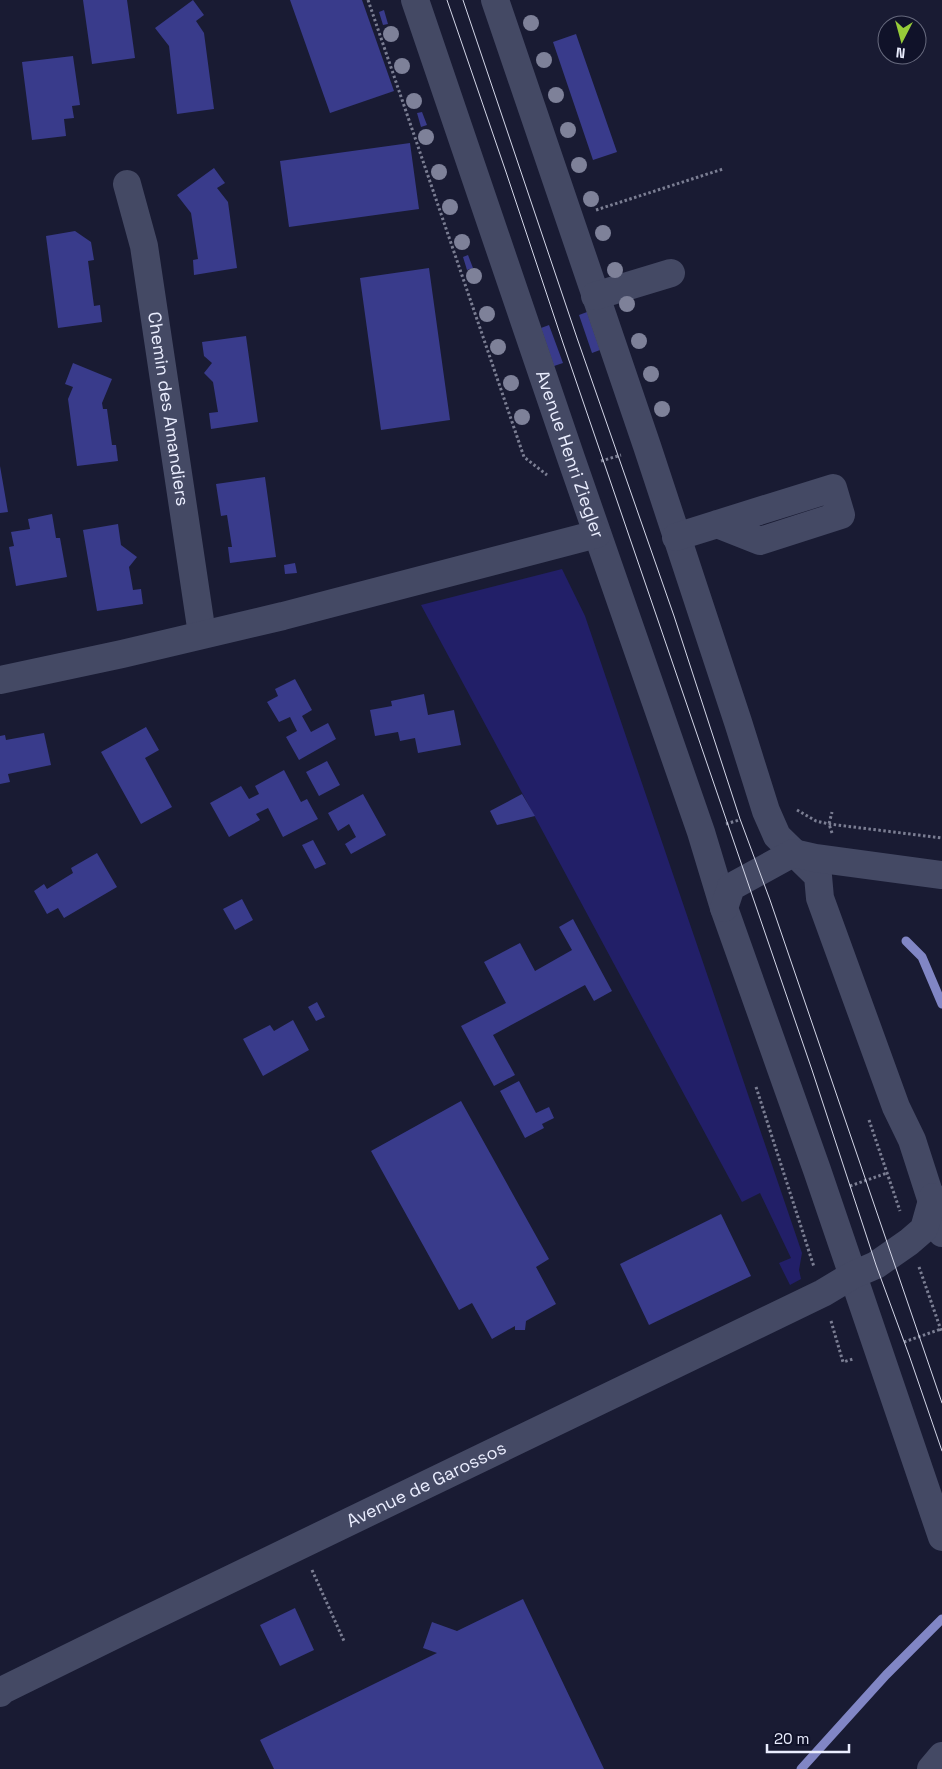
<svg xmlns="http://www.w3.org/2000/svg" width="942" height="1769" font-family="'Space Grotesk',sans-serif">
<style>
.green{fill:#221f68}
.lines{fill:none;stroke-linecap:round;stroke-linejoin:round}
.stream{stroke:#8186c5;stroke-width:9}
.building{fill:#393b8b}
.path{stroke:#7b7e93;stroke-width:3;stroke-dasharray:2.5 2.5;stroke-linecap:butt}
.minor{stroke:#444964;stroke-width:28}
.tram{stroke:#d3d6e8;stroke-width:1}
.tree{fill:#7e8199}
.labels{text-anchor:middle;stroke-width:4;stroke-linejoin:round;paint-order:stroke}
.street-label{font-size:18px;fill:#eaedfe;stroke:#101229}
</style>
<rect width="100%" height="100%" fill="#191b33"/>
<path class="green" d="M562 569 585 616 802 1253 799 1270 801 1279 790 1285 779 1263 791 1258 760 1193 742 1202 421 605Z"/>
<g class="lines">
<path class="stream" d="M906 941 922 957 942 1004
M801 1769 886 1675 942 1619"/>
</g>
<path class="building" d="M83 0H127L135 58 92 64Z
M193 0 204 15 196 21 204 33 214 109 177 114 169 46 155 28Z
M290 0H362L394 91 330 113Z
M384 10 388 24 383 25 379 12Z
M576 34 617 152 593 160 553 42Z
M73 56 80 105 72 106 74 118 64 119 66 136 32 140 22 62Z
M422 112 427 125 421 127 417 113Z
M410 143 419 209 289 227 280 161Z
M214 168 225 183 217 188 228 202 237 268 194 275 193 260 198 259 191 213 177 195Z
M75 231 91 242 94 260 88 261 94 306 100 305 102 322 58 328 46 236Z
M468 255 473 268 467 270 463 257Z
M429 268 450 420 381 430 360 278Z
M587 312 600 350 592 353 579 315Z
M549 325 563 363 554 366 541 328Z
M246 336 258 422 211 429 209 413 218 412 213 382 204 373 212 363 204 356 202 342Z
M73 363 112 379 102 403 103 409H107L112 445H116L118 461 77 466 68 399 73 387 65 384Z
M0 466 8 512 0 513Z
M265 477 276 557 230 563 228 547H232L227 515 221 516 216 484Z
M52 514 56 538H60L67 577 16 586 9 547 14 546 11 532 30 529 28 519Z
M118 524 121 545 137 557 129 567 133 590 141 589 143 604 97 611 83 530Z
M295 563 297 573 285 574 284 565Z
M295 679 312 710 302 716 311 732 328 723 336 739 299 760 286 737 297 731 290 717 279 722 267 702 278 696 275 689Z
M424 694 428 715 454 710 461 745 418 753 415 738 400 741 398 732 375 736 370 710 392 706 391 701Z
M146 727 159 750 145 758 172 807 141 824 101 752Z
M44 733 51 765 8 774 10 782 0 784V736L5 735 6 740Z
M327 761 340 785 319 796 306 772Z
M284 770 301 802 307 799 318 819 283 837 268 808 256 814 260 820 229 837 210 803 241 786 249 799 259 794 255 786Z
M363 794 386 835 351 854 345 844 356 837 349 824 338 831 328 813Z
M522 794 535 816 497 825 490 811Z
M313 840 326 864 315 869 302 845Z
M97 853 117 887 64 918 58 908 47 914 34 891 44 884 47 889 73 873 71 868Z
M242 899 253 920 235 930 223 909Z
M573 919 612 991 594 1001 585 985 493 1035 515 1075 494 1086 461 1026 506 1003 484 962 520 943 535 971 572 950 559 927Z
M317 1002 325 1017 316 1021 308 1007Z
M293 1020 309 1050 263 1076 243 1039 270 1025 274 1031Z
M519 1081 536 1113 549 1107 554 1118 542 1124 544 1128 525 1138 500 1091Z
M461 1101 549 1259 536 1267 556 1304 526 1321 525 1330H515V1326L492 1339 472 1303 459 1310 371 1151Z
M721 1214 751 1276 649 1325 620 1264Z
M523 1599 604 1769H274L260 1740 437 1653 423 1648 432 1622 457 1631Z
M295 1608 314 1650 280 1666 260 1625Z"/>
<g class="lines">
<path class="path" d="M368 0 524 457 547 475
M596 210 723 169
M601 461 621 455
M797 810 816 821 829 824 942 838
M726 824 739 820
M832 833 829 824 832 812
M756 1087 814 1267
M869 1120 900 1211
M850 1186 887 1173
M919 1267 942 1333
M831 1321 843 1362 853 1359
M904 1342 941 1329
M312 1570 344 1641"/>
<g class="minor">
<path id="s1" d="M415 0 571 458 701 832 724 908 817 1170 942 1537"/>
<path d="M495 0 647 446 738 722 766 811 777 836 818 876 820 898 896 1107 912 1140 942 1233"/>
<path id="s2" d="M127 184 144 246 202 634"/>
<path d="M595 296 671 273"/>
<path d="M676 537 833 488 841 515 760 541 717 524"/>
<path d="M0 680 122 654 283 616 597 534"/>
<path d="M724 908 731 887 793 853 815 858 942 875"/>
<path id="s3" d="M0 1693 1 1691 127 1629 823 1293 853 1275 876 1265 909 1242 924 1229 933 1197"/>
<path d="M931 1769 942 1756"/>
</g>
<path class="tram" d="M447 0 506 172 563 343 812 1070 876 1265 909 1355 942 1451
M463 0 577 338 674 616 740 819 770 900 942 1403"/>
</g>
<g class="tree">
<circle cx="531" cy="23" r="8"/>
<circle cx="391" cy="34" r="8"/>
<circle cx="544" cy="60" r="8"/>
<circle cx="402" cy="66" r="8"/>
<circle cx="556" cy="95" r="8"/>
<circle cx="414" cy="101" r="8"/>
<circle cx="568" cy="130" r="8"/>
<circle cx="426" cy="137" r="8"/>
<circle cx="579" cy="165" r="8"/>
<circle cx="439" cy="172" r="8"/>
<circle cx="591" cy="199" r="8"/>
<circle cx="450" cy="207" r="8"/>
<circle cx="603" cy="233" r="8"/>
<circle cx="462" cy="242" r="8"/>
<circle cx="615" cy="270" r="8"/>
<circle cx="474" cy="276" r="8"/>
<circle cx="627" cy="304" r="8"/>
<circle cx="487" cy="314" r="8"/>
<circle cx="639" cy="341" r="8"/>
<circle cx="498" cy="347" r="8"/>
<circle cx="651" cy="374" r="8"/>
<circle cx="511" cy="383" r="8"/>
<circle cx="662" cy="409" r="8"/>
<circle cx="522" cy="417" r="8"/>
</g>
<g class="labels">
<g class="street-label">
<text dy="6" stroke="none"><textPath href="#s2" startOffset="229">Chemin des Amandiers</textPath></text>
<text dy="6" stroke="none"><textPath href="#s1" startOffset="480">Avenue Henri Ziegler</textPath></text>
<text dy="6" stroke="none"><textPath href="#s3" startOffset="475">Avenue de Garossos</textPath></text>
</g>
</g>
<g transform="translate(902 40) rotate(186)"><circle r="24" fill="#101229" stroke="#676a7e"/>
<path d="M0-4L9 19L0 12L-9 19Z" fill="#97cc39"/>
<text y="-8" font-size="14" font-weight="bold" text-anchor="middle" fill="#eaedfe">N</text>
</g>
<path d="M767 1744v8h82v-8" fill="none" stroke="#eaedfe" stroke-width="2.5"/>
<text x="774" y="1744" font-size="15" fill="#eaedfe" stroke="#101229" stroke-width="4" paint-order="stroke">20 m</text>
</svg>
